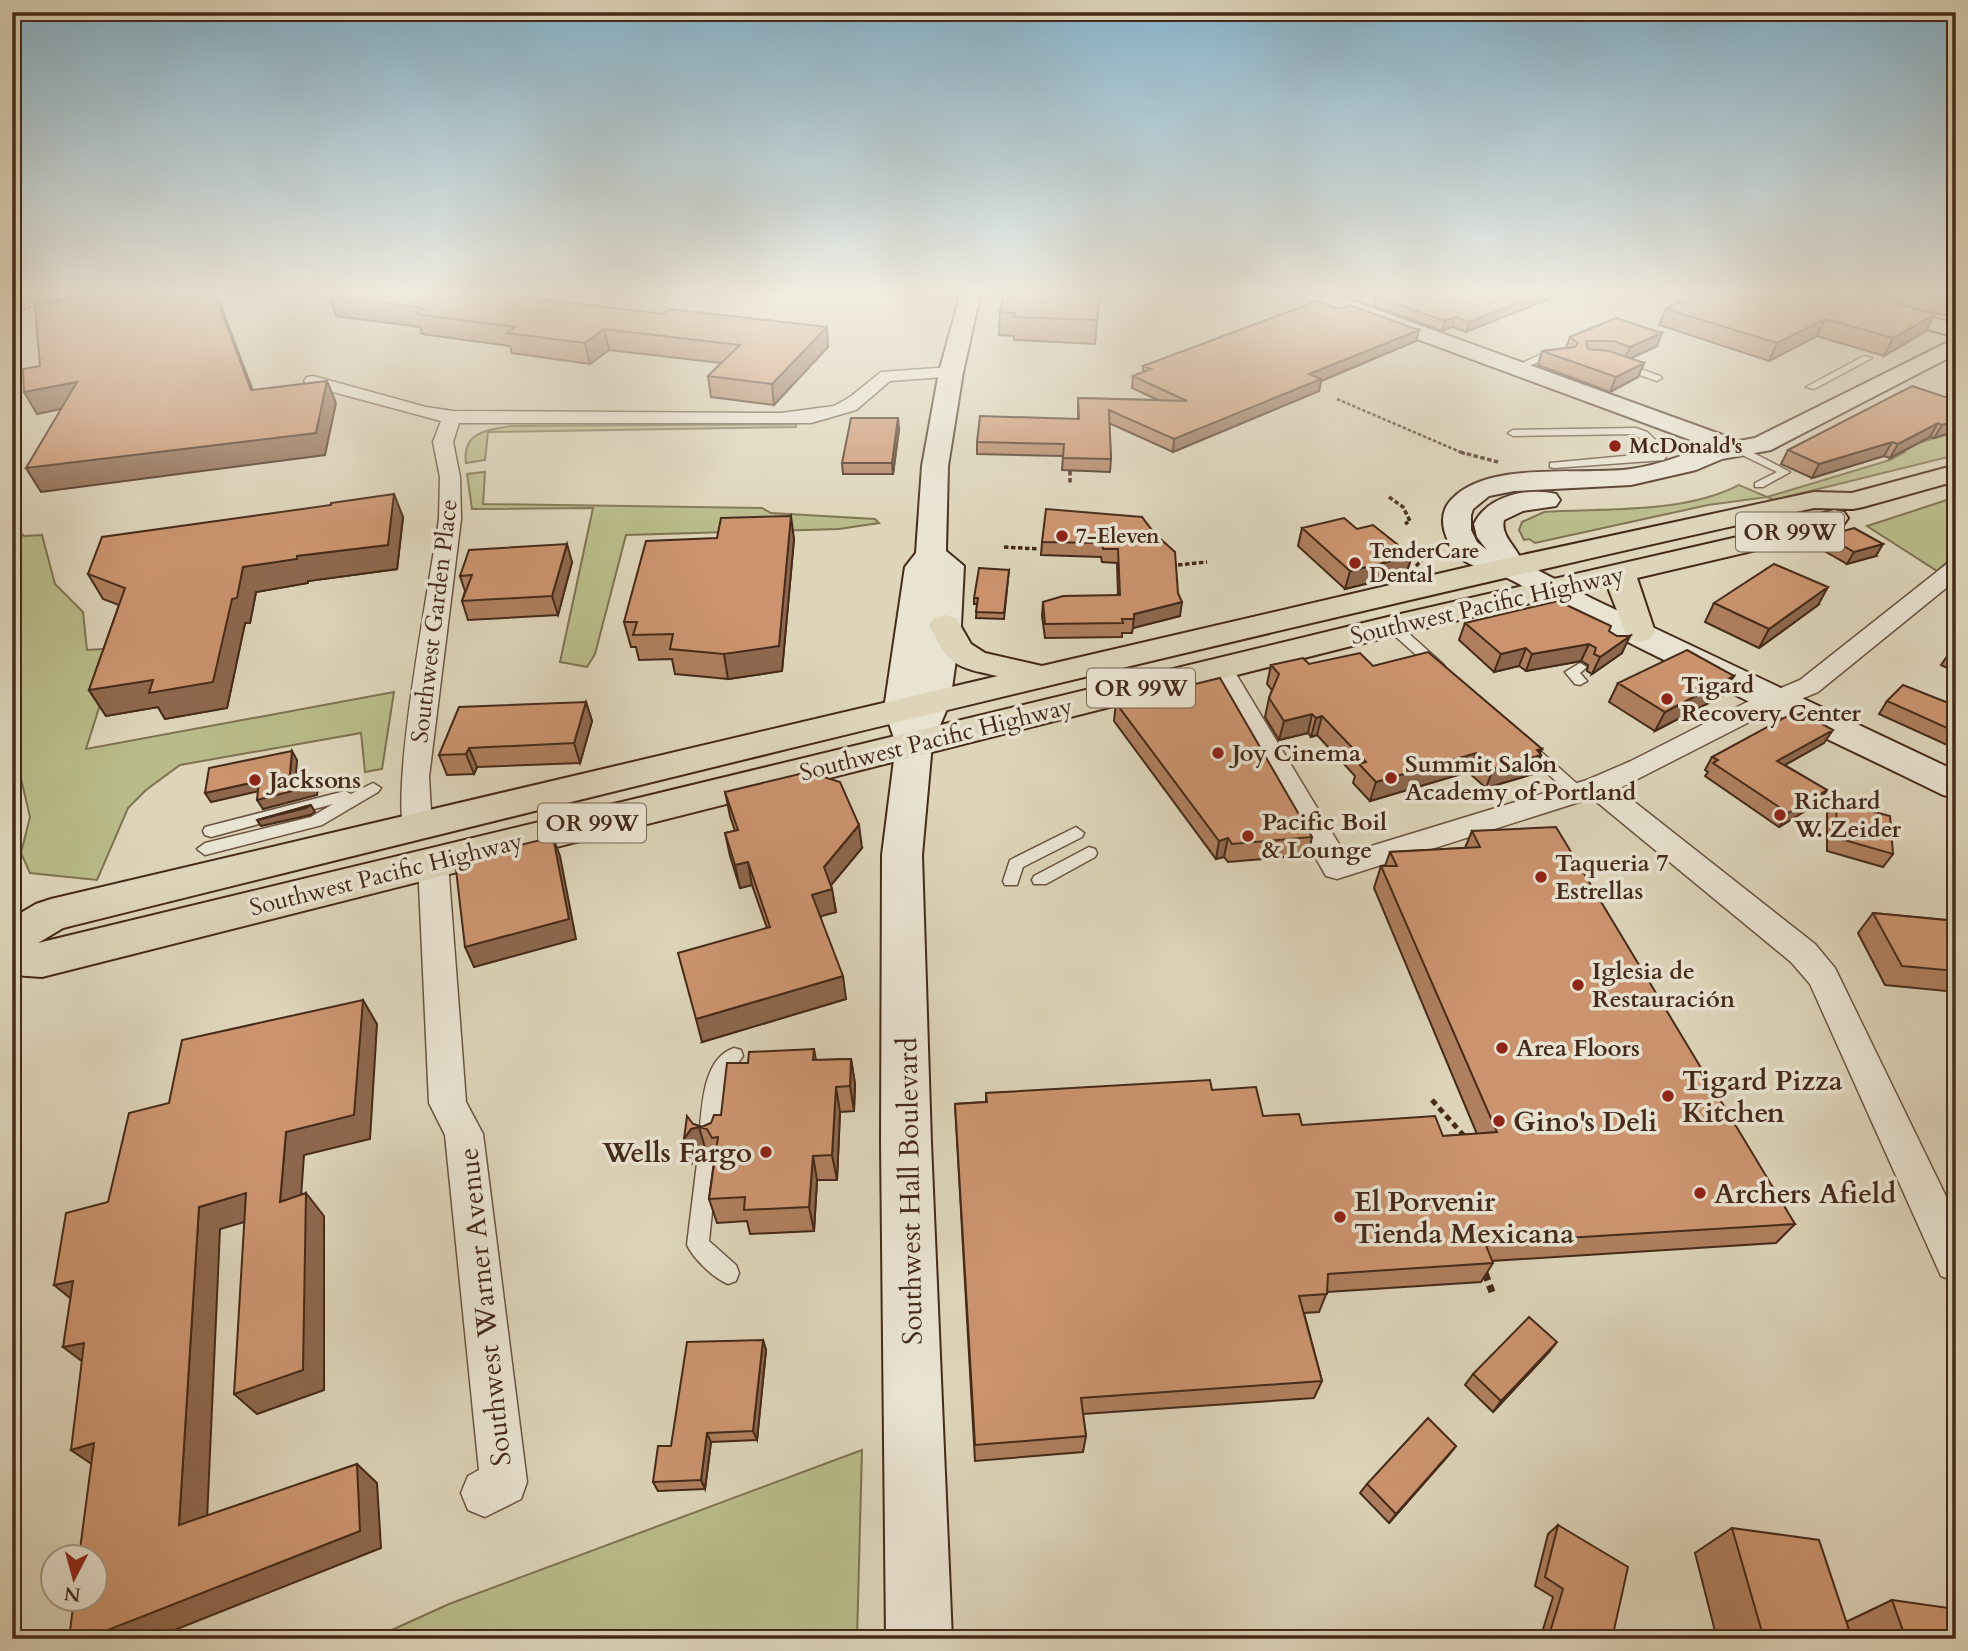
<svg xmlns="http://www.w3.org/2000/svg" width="1968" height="1651" font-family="Cardo,serif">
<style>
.green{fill:#b9bb8a;stroke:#7f7252;stroke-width:2}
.water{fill:#93b9ab;stroke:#748071;stroke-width:2}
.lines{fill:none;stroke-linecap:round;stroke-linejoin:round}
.lane-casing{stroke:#6b5441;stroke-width:3}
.street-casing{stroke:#6b5441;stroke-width:3}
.secondary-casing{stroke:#452a19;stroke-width:4}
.highway-casing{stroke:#452a19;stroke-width:4}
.path-far3{stroke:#452a19;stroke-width:2.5;stroke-dasharray:3.5 2;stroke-linecap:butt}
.path-far2{stroke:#452a19;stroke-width:3.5;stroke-dasharray:4.5 2.5;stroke-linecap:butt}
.path-far1{stroke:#452a19;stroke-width:5;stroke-dasharray:6 4.5;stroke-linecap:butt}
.path{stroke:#452a19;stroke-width:7;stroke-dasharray:8 5;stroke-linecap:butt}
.lane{fill:#e9e3d2;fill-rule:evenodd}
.street{fill:#e9e3d2;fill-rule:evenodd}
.secondary{fill:#e9e3d2;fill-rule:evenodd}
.highway{fill:#ddd4b9;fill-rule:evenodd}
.wall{fill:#af7f5f;stroke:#452a19;stroke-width:2}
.shaded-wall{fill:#8e684e;stroke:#452a19;stroke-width:2}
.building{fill:#cb946f;stroke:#452a19;stroke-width:2}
.poi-dot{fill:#8f2418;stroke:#e9e3d2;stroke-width:2.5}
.labels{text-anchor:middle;stroke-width:7;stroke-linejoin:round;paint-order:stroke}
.far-poi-label{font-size:21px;font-weight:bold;fill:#452a19;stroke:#e9e3d2;text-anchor:start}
.shield{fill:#e9e3d2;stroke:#766250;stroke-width:2}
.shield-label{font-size:23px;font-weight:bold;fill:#452a19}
.street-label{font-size:24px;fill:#452a19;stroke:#e9e3d2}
.poi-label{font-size:24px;font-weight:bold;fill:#452a19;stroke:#e9e3d2;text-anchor:start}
.near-poi-label{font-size:28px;font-weight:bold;fill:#452a19;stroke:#e9e3d2;text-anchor:start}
.near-street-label{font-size:28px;fill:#452a19;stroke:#e9e3d2}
</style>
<rect width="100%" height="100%" fill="#ddd4b9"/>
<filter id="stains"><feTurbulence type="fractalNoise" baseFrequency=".00286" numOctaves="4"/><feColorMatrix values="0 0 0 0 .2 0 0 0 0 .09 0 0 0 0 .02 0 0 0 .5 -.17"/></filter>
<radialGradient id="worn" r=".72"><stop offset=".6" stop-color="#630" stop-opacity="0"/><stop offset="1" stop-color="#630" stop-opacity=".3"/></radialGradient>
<path class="green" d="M796 424V427L488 432 485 460 466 463C462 433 485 430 511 426Z
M1956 432V455L1774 500 1767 497 1708 505 1535 543 1529 539 1524 540 1519 530 1522 522 1544 512C1605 508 1683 514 1739 485L1767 497 1890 460 1905 452 1900 448Z
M485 472 483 504 762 508 771 513 875 519 879 523 839 529 626 535 595 654 587 667 560 662 593 508 472 509 467 474Z
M1956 497V554L1937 571 1867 526Z
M12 525 24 536 42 535 55 584 83 612 87 650 118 648 86 749 394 692 382 769 365 772 361 733 180 765 146 790 128 808 97 880 30 873 21 853 30 817 12 740Z
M862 1450 857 1639H372L449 1604Z"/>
<path class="water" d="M12 292H107L12 306Z"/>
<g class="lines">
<g class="lane-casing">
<path id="lane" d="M1559 354 1564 357 1562 359 1543 360 1517 371 1512 368 1539 355Z
M1864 356 1872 358 1814 389 1806 387Z
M1620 362 1660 376 1662 378 1657 381 1617 367V363Z
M1636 428 1647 432 1667 451 1668 453 1664 460 1554 468 1550 467V463L1657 453 1635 434 1513 436 1508 433 1513 430Z
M1734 447H1742L1790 472 1763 487H1755V483L1777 472 1734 451Z
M1392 622 1397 623 1443 664 1445 667 1443 670H1433L1387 629 1386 626Z
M1580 663 1587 667 1580 673 1587 681 1580 685 1575 684 1565 672Z
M1525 740 1530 742 1583 789 1586 793 1583 797H1573L1520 748 1518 745 1520 742Z
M373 783 381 788 378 792 322 825 205 855 197 849 205 843 311 817 333 804 211 837 205 835 203 831 205 827 345 791 351 794Z
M1076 827 1084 833 1082 837 1023 867 1017 885H1005L1003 881 1010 860Z
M1089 847 1095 849 1097 853 1095 857 1046 884H1034L1032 880 1034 876Z
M734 1048 741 1050 743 1056 724 1083 719 1140 716 1146 709 1149 702 1146 699 1140C702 1112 701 1059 734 1048Z
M707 1154 714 1156 717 1163 709 1241 736 1265 739 1273 736 1281 728 1284C713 1278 694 1259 687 1245L697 1163 700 1156Z"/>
</g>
<g class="street-casing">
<path id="street" d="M951 367 957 368 960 372 957 376 890 381 856 410 811 423H459L453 442 460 477 461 519 429 777 432 828 428 835 417 838 406 835C387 803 432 570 439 519L440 477 433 442 441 421 307 385 304 381 307 377 313 376 426 407 453 411 781 413 834 406 850 397 881 372Z
M1956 561V580L1818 692 1765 714 1618 789 1815 944 1835 968 1956 1217V1282L1941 1276 1810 984 1791 962 1592 798 1337 879 1326 876 1208 669 1212 664 1221 661 1230 664 1345 854 1587 780 1631 761 1747 702 1800 680 1948 563Z
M433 852 444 855 448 863 466 1102 483 1134 527 1482 521 1499 485 1517 468 1510 461 1493 468 1476 479 1470 445 1135 429 1103 418 863 422 855Z"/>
</g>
<g class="secondary-casing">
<path id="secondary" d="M961 292H981L963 372 948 466 946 551 964 566 961 625 950 702 932 744 922 855 931 1143 952 1639H886L881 1143 882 855 896 744 884 709 905 567 916 553 922 466 939 372Z
M1298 292H1328L1739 441 1755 438 1956 338V354L1771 450 1722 459 1696 470 1631 485 1514 491 1489 496 1473 509 1471 515V530L1477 542 1487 550 1477 537 1474 524C1487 496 1528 487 1556 494L1560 500 1556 506 1523 511 1504 520C1500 536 1517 547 1522 562L1593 599 1956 771V798L1943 795C1813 731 1680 671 1553 603 1534 593 1516 581 1496 573 1485 568 1471 567 1462 559 1446 545 1434 517 1452 499 1489 460 1581 476 1631 469 1657 465 1683 456 1707 446L1301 296Z
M1806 292H1840L1956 324V337L1809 296Z"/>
</g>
<g class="highway-casing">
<path id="highway" d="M1956 465V481L1863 507 1853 509 1814 508C1228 638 646 783 63 928L38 943 1392 616 1768 530 1834 510 1844 512 1848 518 1844 524 1786 543 1637 578 1655 632 1650 639 1639 642 1628 639 1607 585 1395 635 42 977 12 975V918L36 904 51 899 998 676C954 667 949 665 929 625L934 618 945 615 956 618 971 644 985 653 1042 666 1476 565 1814 492 1852 493Z"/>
</g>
<path class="path-far3" d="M97 296 123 297
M12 312 40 305
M1337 399 1465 454"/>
<path class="path-far2" d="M1460 452 1498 462
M1070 471V484
M1389 497 1403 507 1410 521 1405 524
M1004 547 1039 549
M1178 565 1207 562
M1416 566 1436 546"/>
<path class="path-far1" d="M1432 1100 1466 1138
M1728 1121 1744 1119"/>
<path class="path" d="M1485 1273 1492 1292"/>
<use href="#lane" class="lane"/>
<use href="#street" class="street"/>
<use href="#secondary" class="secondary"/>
<use href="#highway" class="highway"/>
</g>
<path class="wall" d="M336 292H498L496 293 828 347 774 405 711 397 708 376 721 363 609 350 590 364 512 353 510 346 422 334 420 327 336 316 329 296Z
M783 292H815V293Z
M996 292H1100L1095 344 1014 340V336L999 335 1000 312 1003 297Z
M1387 292H1566L1466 332 1452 327 1442 331 1374 306 1376 297Z
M1702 292H1956V318L1896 304 1935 314 1926 331 1884 356 1817 336 1769 361 1659 325 1666 309Z
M1339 309 1419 330 1416 341 1321 381 1319 391 1173 452 1109 423 1111 459 1110 472 1062 470 1063 456 977 454V442L1078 419V398L1158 400 1132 388 1133 376 1143 372V366Z
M1616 318 1657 346 1630 359 1644 363 1638 377 1610 392 1538 365 1542 351 1566 348 1570 337Z
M1945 397 1956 431 1934 438 1930 437 1890 458 1884 456 1812 478 1781 464 1788 450Z
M899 429 893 474H843L842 463Z
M331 505 403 517 397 569 308 581V583L256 592 250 623H245L227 708 165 719 158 707 106 716 89 690 119 605 103 599 88 574Z
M1142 517 1180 616 1133 628 1132 633H1122V637L1045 638 1042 616 1043 602 1118 595 1117 563 1102 562 1101 557 1041 555 1042 542Z
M1302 528 1357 529 1412 556 1406 574 1345 589 1298 546Z
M1826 536 1876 556 1847 564 1819 548Z
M794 539 782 671 728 679 675 674 672 659 639 660 636 647H631L624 622Z
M572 562 558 615 468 620 462 601 465 591 460 576Z
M1009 570 1004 619 976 618 977 604H974V598Z
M1714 603 1818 605 1759 648 1705 622Z
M1465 623 1609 631 1622 653 1592 674 1587 671 1588 665 1581 661 1526 671 1519 666 1494 672 1459 640Z
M1956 646V672L1941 665 1952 649Z
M1309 664 1373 666 1540 753 1541 755 1533 774 1486 788 1468 772 1370 801 1353 783 1355 776 1317 735 1311 737 1308 733 1279 740 1265 717 1269 698 1272 690 1267 684 1271 665Z
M1618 683 1724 695 1655 731 1609 702Z
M1887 701 1956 706V749L1879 714Z
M586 702 592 721 580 763 477 767 474 774 447 775 439 755Z
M1116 703 1312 837 1308 855 1228 862 1224 857 1216 859 1114 721Z
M1824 743 1785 765 1827 790 1818 803 1779 827 1705 776 1708 772 1705 770 1712 757Z
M725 792 862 848 831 885 836 912 820 916 846 999 702 1042 767 928 752 885 740 888 730 856 725 833 735 831 730 816Z
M1836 796 1893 854 1883 867 1827 851V809Z
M1472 831 1795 1224 1776 1243 1492 1261 1493 1263 1481 1282 1327 1292 1319 1312 1304 1313 1322 1381 1314 1398 1083 1414 1086 1436 1083 1452 975 1461 955 1104 986 1102V1093L1212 1090 1263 1116 1302 1125 1443 1136 1477 1134 1374 888 1381 866H1385L1390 852 1465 848Z
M1873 913 1956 921V992L1885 985 1858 933Z
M814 1049 816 1060 851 1059 855 1084 854 1111 840 1112 837 1180H817L814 1231 750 1234 747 1221 717 1223 709 1199 715 1154 706 1151 699 1153 692 1163 684 1139 693 1124 702 1127 711 1123 721 1115 748 1063Z
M763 1340 766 1350 757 1440 711 1442 705 1489 658 1491 653 1482 671 1446Z
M1548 1353 1493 1412 1465 1385 1473 1374Z
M1456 1446 1389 1523 1360 1493 1367 1484Z
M1558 1525 1612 1639H1540L1553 1597 1535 1586 1548 1534Z
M1732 1528 1846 1622 1892 1600 1956 1639H1717L1695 1553Z"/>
<path class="shaded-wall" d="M214 292 219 301 261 412 251 390Z
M1546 292H1566L1466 332 1469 322Z
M1935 314 1926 331 1884 356 1893 338Z
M1455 317 1452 327 1442 331 1445 321Z
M1825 319 1817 336 1769 361 1777 343Z
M827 327 828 347 774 405 772 384Z
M604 329 609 350 590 364 585 343Z
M1419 330 1416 341 1321 381 1319 391 1173 452 1174 439 1309 374Z
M1662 333 1657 346 1624 361 1630 347Z
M1644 363 1638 377 1610 392 1616 377Z
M327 381 336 403 325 455 41 492 26 468Z
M77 382 89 403 37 414 24 392Z
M898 418 899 429 893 474 892 463Z
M1956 420V431L1934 438 1942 425Z
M1938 423 1930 437 1890 458 1898 444Z
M1892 442 1884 456 1812 478 1819 464Z
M394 494 403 517 397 569 308 581V583L256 592 250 623H245L227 708 165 719 158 707 106 716 89 690 232 599 243 567 297 556Z
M791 516 794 539 782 671 728 679 724 654Z
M567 544 572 562 558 615 552 596Z
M1883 544 1876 556 1847 564 1854 552Z
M1412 556 1406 574 1345 589 1350 571Z
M1828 587 1818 605 1759 648 1769 629Z
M1182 602 1180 616 1133 628 1134 614Z
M1630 636 1622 653 1592 674 1600 657Z
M1589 644 1581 661 1526 671 1532 654Z
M1526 648 1519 666 1494 672 1501 654Z
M1734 676 1724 695 1655 731 1665 712Z
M586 702 592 721 580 763 574 743Z
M1312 714 1308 733 1279 740 1284 721Z
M1322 716 1317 735 1311 737 1316 718Z
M1833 730 1824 743 1769 774 1777 761Z
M469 748 477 767 474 774 466 754Z
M1542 749 1539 755H1541L1533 774 1486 788 1493 769Z
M292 751 297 760 295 790 312 780 318 789 317 795 263 809 257 800 289 785Z
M1476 753 1468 772 1370 801 1376 782Z
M259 781 264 790 211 802 205 793Z
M1827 790 1818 803 1779 827 1788 813Z
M311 805 315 812 310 815 261 826 257 820Z
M859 825 862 848 827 890 832 889 836 912 815 918 812 895 824 867Z
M553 837 560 856 576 939 474 967 465 947Z
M1228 838 1224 857 1216 859 1219 841Z
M748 862 752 885 740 888 735 865Z
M843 976 846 999 702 1042 696 1019Z
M363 1000 377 1024 370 1139 304 1155 299 1225 280 1202 286 1132Z
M851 1059 855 1084 854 1111 850 1086Z
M836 1087 840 1112 837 1180 832 1155Z
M699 1127 706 1151 699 1153 692 1163 684 1139 691 1129Z
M813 1156 817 1180 814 1231 809 1207Z
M246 1193 266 1216 220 1229 206 1542 179 1525 199 1207Z
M306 1193 324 1216V1390L257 1414 234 1394Z
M73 1281 80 1306 54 1285Z
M763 1340 766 1350 757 1440 753 1431Z
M1557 1342 1548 1353 1493 1412 1501 1401Z
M84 1343 91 1368 63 1347Z
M707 1433 711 1442 705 1489 701 1480Z
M94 1443 99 1469 71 1450Z
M1456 1446 1448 1456 1389 1523 1396 1514Z
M357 1464 377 1483 381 1548 152 1639H85Z"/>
<path class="building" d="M148 292H214L251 390 327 381 316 433 26 468 77 382 24 392 23 369 40 366 35 305 100 294 102 300Z
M336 292H487L663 314 669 309 827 327 772 384 708 376 740 345 604 329 585 343 507 333 515 327 416 314 424 308 329 296Z
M1004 292H1100L1097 320 1014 317 1015 313 1000 312Z
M1387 292H1546L1469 322 1455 317 1445 321 1376 297Z
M1702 292H1853L1935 314 1893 338 1825 319 1777 343 1666 309Z
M1924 292H1956V300Z
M1317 301 1339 309 1350 305 1419 330 1309 374 1321 379 1174 439 1109 410 1111 459 1063 458 1064 444 977 442 980 416 1079 419 1078 398 1187 401 1133 376 1151 369 1143 366Z
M1616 318 1662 333 1630 347 1613 341H1586L1588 349 1609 351 1644 363 1616 377 1542 351 1575 347 1578 343 1570 337Z
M1912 386 1945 397H1956V420L1942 425 1938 423 1898 444 1892 442 1819 464 1788 450Z
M851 418H898L892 463H842Z
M394 494 388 545 297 556V559L243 567 237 598 232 599 213 682 149 693 153 680 89 690 125 588 88 574 102 537 331 505V503Z
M1046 509 1142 517 1155 534 1175 552 1178 593 1182 602 1134 614V619H1122L1123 623 1045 624 1043 602 1063 596 1120 595 1118 549H1103L1102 543 1042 542Z
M791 516 779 646 724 654 670 649 673 634 633 635 637 622H624L646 541 717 538 721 518Z
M1344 518 1357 529 1373 525 1412 556 1350 571 1302 528Z
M1854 528 1883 544 1854 552 1826 536Z
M567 544 552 596 462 601 472 575 460 576 469 550Z
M1774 564 1828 587 1769 629 1714 603Z
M979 568 1009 570 1004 613 976 612 978 598H974Z
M1558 601 1611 626 1609 631 1617 636H1630L1600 657 1594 654 1596 648 1589 644 1532 654 1526 648 1501 654 1465 623Z
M1687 650 1734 676 1665 712 1618 683Z
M1428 652 1542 749 1537 750 1541 755 1493 769 1476 753 1376 782 1359 764 1366 762 1322 716 1316 718 1312 714 1284 721 1269 698 1279 674 1271 665 1303 658 1309 664 1360 653 1373 666Z
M1220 678 1312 837 1232 844 1228 838 1219 841 1116 703Z
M1903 685 1956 706V732L1887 701Z
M586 702 574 743 469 748 466 754 439 755 459 707Z
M1793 713 1798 715 1802 713 1833 730 1777 761 1827 790 1788 813 1713 763 1718 760 1712 757Z
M292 751 289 785 312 780V786L257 800 259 781 205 793 209 768Z
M808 772 840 782 859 825 824 867 832 889 812 895 843 976 696 1019 678 953 770 927 748 862 735 865 725 833 738 830 725 792Z
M1836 796 1855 807 1890 816 1893 854 1837 838Z
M311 805 306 808 257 820Z
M1556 827 1795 1224 1485 1243 1493 1263 1328 1274 1327 1294 1299 1296 1322 1381 1081 1398 1086 1436 975 1445 955 1104 987 1102 986 1093 1210 1080 1212 1090 1256 1087 1263 1116 1299 1114 1302 1125 1435 1116 1443 1136 1497 1132 1381 866H1397L1390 852 1480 847 1472 831Z
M553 837 569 919 465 947 455 861Z
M1873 913 1956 921V971L1902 966Z
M363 1000 354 1115 286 1132 280 1202 306 1193 303 1370 234 1394 246 1193 199 1207 179 1525 357 1464 360 1531 85 1639H69L74 1599H94V1557H79L94 1443 71 1450 84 1343 63 1347 73 1281 54 1285 66 1213 108 1202 129 1113 169 1103 182 1040Z
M814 1049 813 1060 851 1059 850 1086 836 1087 832 1155 813 1156 809 1207 744 1210 745 1197 709 1199 718 1137 712 1138 707 1129 699 1127 691 1129 684 1139 687 1116 693 1124 702 1127 711 1123 714 1115H721L727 1063H748L749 1052Z
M1529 1317 1557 1342 1501 1401 1473 1374Z
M763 1340 753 1431 707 1433 701 1480 653 1482 658 1446H671L687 1342Z
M1428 1418 1456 1446 1396 1514 1367 1484Z
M1558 1525 1628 1567 1612 1639H1548L1563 1589 1545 1577Z
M1732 1528 1819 1540 1852 1639H1764Z
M1892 1600 1956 1609V1639H1906Z
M1377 1630 1385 1639H1369Z"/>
<linearGradient id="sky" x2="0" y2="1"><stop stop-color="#86b6d0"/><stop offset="0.56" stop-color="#f0ece0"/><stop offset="1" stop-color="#f0ece0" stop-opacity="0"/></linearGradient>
<rect width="1968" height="523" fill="url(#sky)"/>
<g class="poi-dot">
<circle cx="1615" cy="446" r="7"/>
<circle cx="1062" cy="536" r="7"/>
<circle cx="1355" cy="563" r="7"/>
<circle cx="1667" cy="699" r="7"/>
<circle cx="1218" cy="753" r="7"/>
<circle cx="1391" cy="778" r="7"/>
<circle cx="255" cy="780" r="7"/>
<circle cx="1780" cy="815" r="7"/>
<circle cx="1248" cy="836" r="7"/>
<circle cx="1541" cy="877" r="7"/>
<circle cx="1578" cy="985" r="7"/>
<circle cx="1502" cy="1048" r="7"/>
<circle cx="1668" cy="1096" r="7"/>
<circle cx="1499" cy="1121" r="7"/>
<circle cx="766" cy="1152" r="7"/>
<circle cx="1700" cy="1193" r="7"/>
<circle cx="1340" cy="1217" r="7"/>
</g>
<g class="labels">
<g class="far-poi-label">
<text x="1629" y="453">McDonald's</text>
<text x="1076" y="543">7-Eleven</text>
<text x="1369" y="558">TenderCare<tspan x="1369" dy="24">Dental</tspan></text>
</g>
<g class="shield">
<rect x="1736" y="512.5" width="108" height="39" rx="5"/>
<rect x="1087" y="668.5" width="108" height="39" rx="5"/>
<rect x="538" y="803.5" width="108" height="39" rx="5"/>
</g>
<g class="shield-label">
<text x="1790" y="540">OR 99W</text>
<text x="1141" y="696">OR 99W</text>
<text x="592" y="831">OR 99W</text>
</g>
<g class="street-label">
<text transform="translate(1487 605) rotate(-13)" y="8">Southwest Pacific Highway</text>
<text transform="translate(434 621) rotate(-83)" y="8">Southwest Garden Place</text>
<text transform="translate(936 739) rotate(-14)" y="8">Southwest Pacific Highway</text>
<text transform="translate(386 874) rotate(-14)" y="8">Southwest Pacific Highway</text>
</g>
<g class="poi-label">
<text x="1681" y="693">Tigard<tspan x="1681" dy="28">Recovery Center</tspan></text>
<text x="1232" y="761">Joy Cinema</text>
<text x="1405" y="772">Summit Salon<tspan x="1405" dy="28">Academy of Portland</tspan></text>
<text x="269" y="788">Jacksons</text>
<text x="1794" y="809">Richard<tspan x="1794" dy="28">W. Zeider</tspan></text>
<text x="1262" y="830">Pacific Boil<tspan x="1262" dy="28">&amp; Lounge</tspan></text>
<text x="1555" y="871">Taqueria 7<tspan x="1555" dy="28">Estrellas</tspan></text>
<text x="1592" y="979">Iglesia de<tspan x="1592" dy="28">Restauración</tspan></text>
<text x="1516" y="1056">Area Floors</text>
</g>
<g class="near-poi-label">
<text x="1682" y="1090">Tigard Pizza<tspan x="1682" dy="32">Kitchen</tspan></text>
<text x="1513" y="1131">Gino's Deli</text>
<text x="752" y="1162" text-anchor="end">Wells Fargo</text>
<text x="1714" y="1203">Archers Afield</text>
<text x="1354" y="1211">El Porvenir<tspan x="1354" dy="32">Tienda Mexicana</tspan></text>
</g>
<g class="near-street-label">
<text transform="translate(909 1191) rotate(-91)" y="10">Southwest Hall Boulevard</text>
<text transform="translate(484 1307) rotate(-96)" y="10">Southwest Warner Avenue</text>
</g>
</g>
<rect width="1968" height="1651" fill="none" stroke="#ddd4b9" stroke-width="42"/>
<rect x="14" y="14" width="1940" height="1623" fill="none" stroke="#452a19" stroke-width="3.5"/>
<rect x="21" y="21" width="1926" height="1609" fill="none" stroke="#452a19" stroke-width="2"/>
<g transform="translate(74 1578) rotate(186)"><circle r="33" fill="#e9e3d2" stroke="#a79988" stroke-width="2"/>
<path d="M0-5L12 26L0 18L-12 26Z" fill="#8f2418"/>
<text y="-10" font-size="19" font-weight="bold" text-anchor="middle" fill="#452a19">N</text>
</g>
<rect width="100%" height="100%" filter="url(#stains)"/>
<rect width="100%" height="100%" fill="url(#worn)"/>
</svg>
